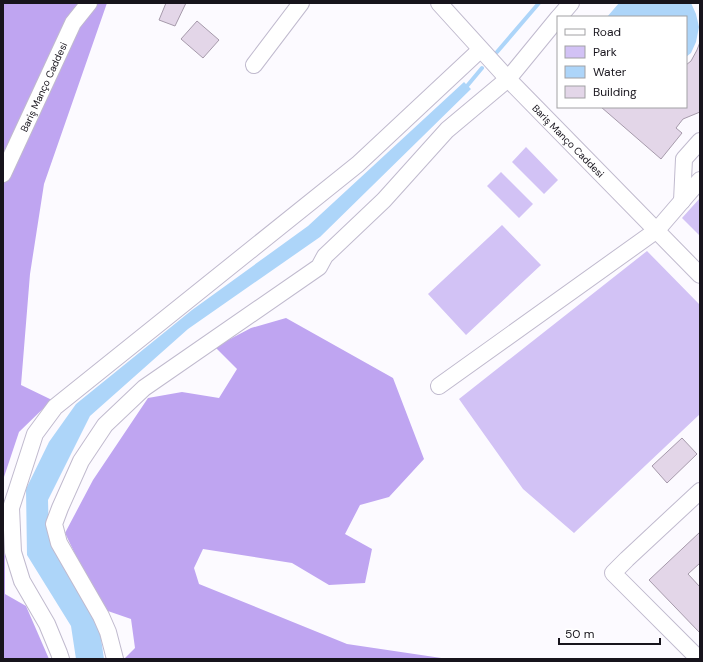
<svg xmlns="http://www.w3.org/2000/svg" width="703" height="662" font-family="'DM Sans',sans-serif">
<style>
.green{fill:#d2c2f5}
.forest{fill:#bfa5f1}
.water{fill:#add5f9}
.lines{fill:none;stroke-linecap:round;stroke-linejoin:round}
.stream{stroke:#add5f9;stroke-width:4}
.building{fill:#e3d6e8;stroke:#a69aab}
.minor-casing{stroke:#c0bace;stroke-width:18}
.minor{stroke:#fff;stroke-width:16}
.labels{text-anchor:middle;stroke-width:3.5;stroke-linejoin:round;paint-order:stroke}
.street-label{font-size:10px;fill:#17141c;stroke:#fff}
</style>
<rect width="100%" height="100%" fill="#fcfaff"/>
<path class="green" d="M526 147 558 180 544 194 512 162Z
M501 172 533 204 519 218 487 186Z
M700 198V236L682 218Z
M502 225 541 265 466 335 428 294Z
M647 251 700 305V414L574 533 523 489 459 399Z"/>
<path class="forest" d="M3 3H107L44 184 30 274 21 385 52 400 19 432 3 480 5 537V594L26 606 49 659H3Z
M286 318 393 378 424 459 389 497 360 505 345 534 372 549 365 583 329 585 292 563 203 549 194 568 199 584 347 644 448 659H124L135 648 131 619 102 609 86 577 65 533 93 480 148 398 182 392 219 398 237 369 215 347 251 328Z"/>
<path class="water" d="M619 3H691L696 14 699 27 696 42 691 53 686 57V17H607Z
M464 82 471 89 320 237 188 329 90 416 48 500 49 538 98 618 104 659H76L71 626 27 555 26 489 49 442 76 404 192 310 308 226Z"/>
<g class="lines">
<path class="stream" d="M497 52 539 3
M467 86 482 68"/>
</g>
<path class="building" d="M166 3H186L175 26 159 20Z
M197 21 219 40 203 58 181 39Z
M700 42V112L683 119 676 128 682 133 661 159 601 107H686V65L691 61 697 50Z
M682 438 697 454 667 483 652 466Z
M700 532V563L688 574 700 587V633L649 580Z"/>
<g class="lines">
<g class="minor-casing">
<g id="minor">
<path id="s1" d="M439 3 508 79 700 275"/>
<path d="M559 17 571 3"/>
<path d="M254 65 301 3"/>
<path id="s2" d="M3 174 73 23 89 3"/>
<path d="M682 201 684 159 700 141"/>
<path d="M439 386 657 230 700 180"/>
<path d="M61 659 59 653 47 624 22 581 13 552 11 508 35 434 55 407 358 164 480 50"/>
<path d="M115 659 108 632 101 616 59 543 54 524 60 508 81 461 105 425 144 388 319 267 325 256 384 200 447 130 508 79 558 18"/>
<path d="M699 659 613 573 627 559 700 491"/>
</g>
</g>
<use href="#minor" class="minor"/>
</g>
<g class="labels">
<g class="street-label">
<text dy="4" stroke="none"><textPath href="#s2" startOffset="96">Bariş Manço Caddesi</textPath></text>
<text dy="4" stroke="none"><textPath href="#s1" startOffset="189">Bariş Manço Caddesi</textPath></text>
</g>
</g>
<rect width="703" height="662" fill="none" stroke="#17141c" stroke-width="8"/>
<rect x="557" y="16" width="130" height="92" fill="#ffffff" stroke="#a2a1a4"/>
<rect x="565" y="29" width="20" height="6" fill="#ffffff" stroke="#a2a1a4"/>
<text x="593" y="36" font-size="12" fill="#17141c">Road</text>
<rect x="565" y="46" width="20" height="12" fill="#d2c2f5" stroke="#a2a1a4"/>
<text x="593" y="56" font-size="12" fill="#17141c">Park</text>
<rect x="565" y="66" width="20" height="12" fill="#add5f9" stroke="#a2a1a4"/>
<text x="593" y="76" font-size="12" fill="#17141c">Water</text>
<rect x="565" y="86" width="20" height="12" fill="#e3d6e8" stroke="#a2a1a4"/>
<text x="593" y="96" font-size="12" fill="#17141c">Building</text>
<path d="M559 638v6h101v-6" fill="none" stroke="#17141c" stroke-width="2"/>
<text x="565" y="638" font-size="12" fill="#17141c" stroke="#ffffff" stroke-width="3" paint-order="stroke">50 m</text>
</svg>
